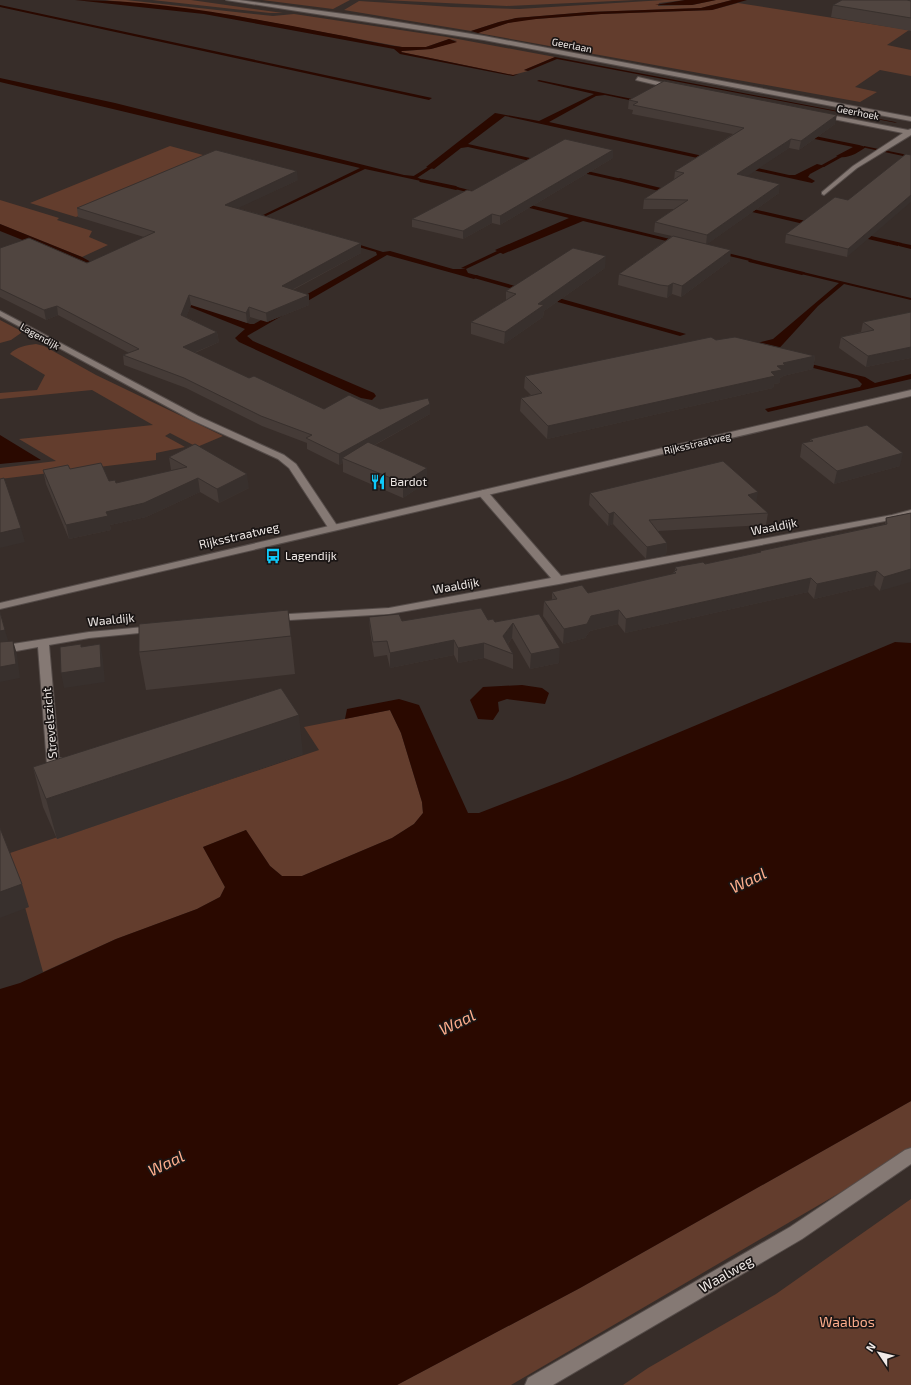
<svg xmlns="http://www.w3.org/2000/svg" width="911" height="1385" font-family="'Exo 2',sans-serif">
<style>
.green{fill:#633d2d}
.water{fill:#2a0900}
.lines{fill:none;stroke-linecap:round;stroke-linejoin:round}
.stream{fill:#2a0900;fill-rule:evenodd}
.street-casing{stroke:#554c49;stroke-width:2}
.secondary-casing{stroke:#554c49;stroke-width:2}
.street{fill:#857974;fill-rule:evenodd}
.secondary{fill:#857974;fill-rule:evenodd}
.wall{fill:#453b37}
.shaded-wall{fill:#38302d}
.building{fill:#504540;stroke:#38302d}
.labels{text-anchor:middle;stroke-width:3.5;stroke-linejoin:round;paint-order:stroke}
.far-street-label{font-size:10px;fill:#f0eae7;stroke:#1b1615}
.poi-label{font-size:12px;fill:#f0eae7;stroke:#1b1615;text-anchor:start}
.street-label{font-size:12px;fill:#f0eae7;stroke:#1b1615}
.near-street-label{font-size:14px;fill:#f0eae7;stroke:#1b1615}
.near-park-label{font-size:14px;fill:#faab8a;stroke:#1b1615}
.near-water-label{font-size:16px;font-style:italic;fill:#ffaf8e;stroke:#1b1615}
</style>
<rect width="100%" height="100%" fill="#372d29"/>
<path class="green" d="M105 0H126L273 16 294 14 447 37 555 57 524 70 528 71 513 75 401 52 402 51 431 49 457 41 449 39 426 47H402L232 15Z
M152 0H191L283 13H270Z
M262 0H350L333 9Z
M383 0H636L507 6Z
M664 0H685L659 3 658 6 692 5 716 0H732L701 8 589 12 516 18 499 22 471 31 344 10 359 1 452 7 519 9Z
M738 3 909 30 887 45 911 50V76L880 70 855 87 877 92 860 102 478 33 508 23 523 20 601 14 712 10Z
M170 146 214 158 76 217 30 203Z
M0 200 59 218 57 220 92 231 89 237 108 245 82 257 0 224Z
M0 320 21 331V333L11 340 0 343Z
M36 344 44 346 96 375 223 436 197 447 170 433 165 436 185 447 156 453V460L0 479V468L56 461 19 439 153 425 92 390 0 399V393L37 390 45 375 10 354C16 347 27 345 36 344Z
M390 710 401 733 422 802 423 813 414 824 392 838 302 876H282L270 866 246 830 203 847 225 887 220 897 197 909 116 939 43 972 10 853 319 750 304 727Z
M911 1101V1149L889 1164 511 1385H397L580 1288Z
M911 1199V1385H623L648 1368 776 1294Z"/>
<path class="water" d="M75 0C161 0 244 17 328 33 353 37 377 44 402 47H426L449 39 457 42 431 49 402 51 401 52 513 75 519 74 513 76 400 54 394 49 204 14Z
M685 0H716L692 5H655Z
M732 0H747L712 10 601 14 536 19 508 23 478 33 471 31 499 22 516 18 589 12 701 8Z
M0 5 432 98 429 100 0 7Z
M555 57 895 122 897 123 557 59 528 71 524 70Z
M0 78 115 103 404 175 414 176 423 180 421 181 365 169 266 216 383 252 390 251 453 269H466L468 273 479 276 474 279 387 255 247 336 253 341 374 393 376 396 372 400 361 398 239 342 235 338 245 329 0 231V224L82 257 109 272 250 324H254L377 255 376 252 260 219 259 217 360 168 0 82Z
M539 80 859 145 866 147C858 153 846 160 836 156L853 147 605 95 596 96 549 122 789 175H795L817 164 825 166 810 174 808 177 815 181 812 183 505 116 468 144 622 179 618 181 468 147 461 148 434 169 426 167 495 113 539 121 594 94 537 81Z
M457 187 752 259 750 261 583 221 503 254 495 250 569 218 455 189Z
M661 188 902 243 898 246 658 190Z
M803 272 911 298V300L844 284 818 306 773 355 865 377 875 383 911 374V379L768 412 765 409 855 388 860 387 862 384 857 379 730 347 745 346 773 339 839 283 801 274Z
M516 286 686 334 680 336 511 289Z
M0 435 41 460 0 464Z
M895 642 911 643V1101L580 1288 397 1385H0V989L20 983 116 939 197 909 220 897 225 887 203 847 246 830 270 866 282 876H302L392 838 414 824 423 813 422 802 401 733 390 710 345 719 347 709 399 699 419 705 468 813H479L570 778Z
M522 685 542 688 549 693 545 704 507 699 498 702 499 711 493 720 478 719 470 700 483 687Z"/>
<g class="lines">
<path class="stream" d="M864 146 903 154 905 155 903 156 866 148 864 147Z
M838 156 842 157 824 167 820 166Z
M428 167 432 168 417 178 412 177Z
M620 178 661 188 662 189 659 191 618 181V179Z
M422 179 456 186 459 188 456 190 420 182 419 181Z
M901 243 911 245V249L899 246V244Z
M497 251 502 252 466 269 461 268Z
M751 259 804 272 805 273 802 275 749 262 748 261Z
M476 275 515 286 516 287 513 289 474 278 473 277Z"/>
<g class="street-casing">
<path id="street" d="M638 77 676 86 677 87 674 89 636 80Z
M820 113 908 130 911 129V135L857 168 824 195 822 194V192L853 166 903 133 818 116 817 115Z
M0 311 198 416 284 455 296 464 338 527 333 530 329 529 289 468 278 459 192 420 0 316Z
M483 490 487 491 561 576 892 515 911 510V516L559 584 389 614 273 621 267 618 273 615 389 608 551 578 479 495 478 493Z
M155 626 159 627 161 629 159 631 89 638 49 645 59 758H69L71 761 69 764C63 766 55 769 48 767L47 764 38 647 0 654V646L89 632Z
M911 1148V1164L802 1239 553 1385H525L528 1378 790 1227 905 1150Z"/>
</g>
<g class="secondary-casing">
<path id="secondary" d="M226 0H239L366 17 484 36 911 117V121L484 40Z
M911 390V396L0 609V603Z"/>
</g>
<use href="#street" class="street"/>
<use href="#secondary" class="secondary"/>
</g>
<path class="wall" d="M842 0H911V31L831 17 833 5Z
M629 100 835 124 799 150 789 148 746 176 779 193 707 244 730 261 681 297 672 294 667 298 658 296 618 285 619 274 672 236 654 232 655 222 674 209H643L644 199 674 180 675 171 733 134 632 114 633 110 628 109Z
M911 155 847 257 785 243 786 234 848 200Z
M613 158 500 225 492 223 463 239 412 227V219L472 191Z
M298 180 237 208 361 243V253L293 290 309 305 267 322 250 317 247 323 191 305 186 317 217 332 219 342 195 353 249 378 324 409H380L430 404V414L375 445 427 482 403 498 343 472V463L339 465 307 449V443L262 426 186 388 124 365 123 355 129 353 58 315 46 320 0 297V248L87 263 144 237 78 217 77 208Z
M605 268 544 311 543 317 504 344 471 334V322L506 300V291Z
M911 312V358L866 367 839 348 841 337 861 332 863 322Z
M716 340 815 356 813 369 783 376 782 377 780 378V383L774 384 773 388 547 439 520 411 521 398 531 395 524 388 525 376Z
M810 439 900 466 834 484 800 457 802 443 810 442Z
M169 457 249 488 219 503 200 492 146 517 110 525 111 530 69 539 46 484 43 470 70 469 116 483 171 471V470Z
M590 493 756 502 768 513 766 525 658 531 667 543 666 555 646 559 613 524 608 526 589 505Z
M911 513 880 591 874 585 814 599 808 592 625 633 618 624 590 631 585 638 563 644 543 616 544 601 552 600V592L588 593 673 574 674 571 675 570V567L705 564 760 552V551L885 524 886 518Z
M539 614 559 663 530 669 512 638 508 644 513 654V669L484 658 458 663 454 655 390 668 387 655 374 657 370 631 369 617 402 621 488 620 495 622Z
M291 636 295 674 146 690 139 652Z
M303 754 57 839 43 807 33 767Z"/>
<path class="shaded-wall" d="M837 115 835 124 799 150 801 141Z
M791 139 789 148 736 184 737 174Z
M613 150V158L500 225V216Z
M297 171 298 180 226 214 225 205Z
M780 184 779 193 706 245 707 235Z
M911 195V202L847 257 848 249Z
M492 214V223L463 239V231Z
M361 243V253L282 295V286Z
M731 250 730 261 681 297 682 286Z
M606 256 605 268 544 311 543 317 504 344 505 332 538 304Z
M673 283 672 294 667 298 668 286Z
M189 295 191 305 183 325 181 315Z
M309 295V305L267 322 266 313Z
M57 306 58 315 46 320 44 310Z
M249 307 250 317 247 323 246 313Z
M217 332 219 342 184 357 183 347Z
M911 347V358L866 367 868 356Z
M815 356 813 369 783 376 782 377 780 378V383L774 384 773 388 547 439 548 426 771 372 777 366 783 363Z
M430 404V414L347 460 342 458 343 463 339 465V454Z
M903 453 900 466 834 484 837 471Z
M427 468V482L403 498V483Z
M247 474 249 488 219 503 217 489Z
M198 478 200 492 146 517 110 525 111 530 69 539 66 525 106 512Z
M758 492 756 504 748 495Z
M614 512 613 524 608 526 609 514Z
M21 528 25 542 0 548V533Z
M667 543 666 555 646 559 647 547Z
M911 569V582L880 591 884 577Z
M877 571 874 585 814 599 817 584Z
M811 578 808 592 625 633 626 619Z
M619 610 618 624 590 631 585 638 563 644 564 629 591 616Z
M513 623 512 638 503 650V636Z
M5 630 9 643 0 645V631Z
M454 640V655L390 668V653Z
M13 641 17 654 20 678 0 682V667Z
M484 643V658L458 663V648Z
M100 644 103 659 105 682 64 688 61 673Z
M560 648 559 663 530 669 531 654Z
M299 715 303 754 57 839 46 799Z
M22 884 29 907 0 918V892Z"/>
<path class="building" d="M842 0H907L911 1V18L833 5Z
M664 81 837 115 801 141 791 139 737 174 780 184 707 235 655 222 688 200 644 199 684 173 675 171 744 128 633 105 638 102 629 100Z
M565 139 613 150 500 216 492 214 463 231 412 219 467 190 472 191Z
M216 150 297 171 225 205 361 243 282 286 309 295 266 313 249 307 246 313 189 295 181 315 217 332 183 347 249 378 254 376 324 409 349 395 380 409 428 398 430 404 339 454 306 438 312 435 261 416 184 378 123 355 139 349 57 306 44 310 0 289V248L29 238 87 263 155 232 77 208Z
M906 154 911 155V195L848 249 786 234 835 197 848 200Z
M673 236 731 250 682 286 673 283 668 286 660 285 619 274Z
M573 248 606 256 538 304 544 305 505 332 471 322 516 294 506 291Z
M911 312V347L868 356 841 337 874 330 863 322Z
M711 337 716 340 735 337 815 356 783 363 785 365 777 366 782 370 771 372 775 376 548 426 521 398 542 393 525 376Z
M867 425 903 453 837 471 802 443 813 441 810 439Z
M368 442 427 468 403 483 342 458Z
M195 444 247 474 217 489 198 478 144 503 106 512 108 516 66 525 43 470 68 465 70 469 101 463 109 481 115 480 116 483 187 467 169 457Z
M723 461 758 492 748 495 768 513 649 520 667 543 647 547 614 512 609 514 590 493Z
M4 478 21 528 0 533V479Z
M911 513V569L884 577 877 571 817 584 811 578 626 619 619 610 591 616 587 624 564 629 544 601 557 599 552 592 582 585 588 593 676 573 674 571 677 570 675 567 703 562 705 564 761 552 760 551 887 524 886 518Z
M481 608 488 620 493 619 495 622 539 614 560 648 531 654 513 623 503 636 513 654 484 643 458 648 454 640 390 653 387 641 373 642 369 617 399 614 402 621Z
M288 610 291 636 139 652V624Z
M0 612 5 630 0 631Z
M13 641 16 664 0 667V642Z
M81 644V647L100 644 101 667 61 673 60 647Z
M281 688 299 715 46 799 33 767Z
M0 828 22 884 0 892Z"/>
<defs>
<g id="restaurant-bare" transform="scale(1.2)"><path d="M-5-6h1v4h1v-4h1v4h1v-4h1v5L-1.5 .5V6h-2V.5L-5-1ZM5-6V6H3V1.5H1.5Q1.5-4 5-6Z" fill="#0ecafa" stroke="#1b1615" stroke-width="2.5" paint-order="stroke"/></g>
<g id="bus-bare" transform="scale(1.2)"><path d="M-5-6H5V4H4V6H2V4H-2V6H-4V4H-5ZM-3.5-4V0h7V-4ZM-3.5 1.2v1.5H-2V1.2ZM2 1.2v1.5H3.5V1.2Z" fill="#0ecafa" stroke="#1b1615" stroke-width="2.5" paint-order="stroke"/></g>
</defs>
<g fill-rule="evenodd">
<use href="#restaurant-bare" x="378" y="482"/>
<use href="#bus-bare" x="273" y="556"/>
</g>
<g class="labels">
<g class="far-street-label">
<text transform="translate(572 45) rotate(11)" y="4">Geerlaan</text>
<text transform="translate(858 112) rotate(11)" y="4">Geerhoek</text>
<text transform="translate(40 336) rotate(29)" y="4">Lagendijk</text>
<text transform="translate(697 443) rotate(-13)" y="4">Rijksstraatweg</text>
</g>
<g class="poi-label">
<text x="390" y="486">Bardot</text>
<text x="285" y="560">Lagendijk</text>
</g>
<g class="street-label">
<text transform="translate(774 527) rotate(-11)" y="4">Waaldijk</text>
<text transform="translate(239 536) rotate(-13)" y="4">Rijksstraatweg</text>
<text transform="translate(456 586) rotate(-10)" y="4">Waaldijk</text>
<text transform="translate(111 620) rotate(-6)" y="4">Waaldijk</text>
<text transform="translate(50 723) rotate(-95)" y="4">Strevelszicht</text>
</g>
<g class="near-street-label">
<text transform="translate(726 1274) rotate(-30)" y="5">Waalweg</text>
</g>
<g class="near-park-label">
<text x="847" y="1327">Waalbos</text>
</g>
<g class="near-water-label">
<text transform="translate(748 880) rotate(-26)" y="6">Waal</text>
<text transform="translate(457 1022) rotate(-26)" y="6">Waal</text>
<text transform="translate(166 1163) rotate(-26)" y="6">Waal</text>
</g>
</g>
<g transform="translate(879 1353) rotate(305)" stroke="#1b1615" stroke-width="3" paint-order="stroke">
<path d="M0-3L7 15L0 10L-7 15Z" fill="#f0eae7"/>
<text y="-6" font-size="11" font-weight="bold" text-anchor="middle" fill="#f0eae7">N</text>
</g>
</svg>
